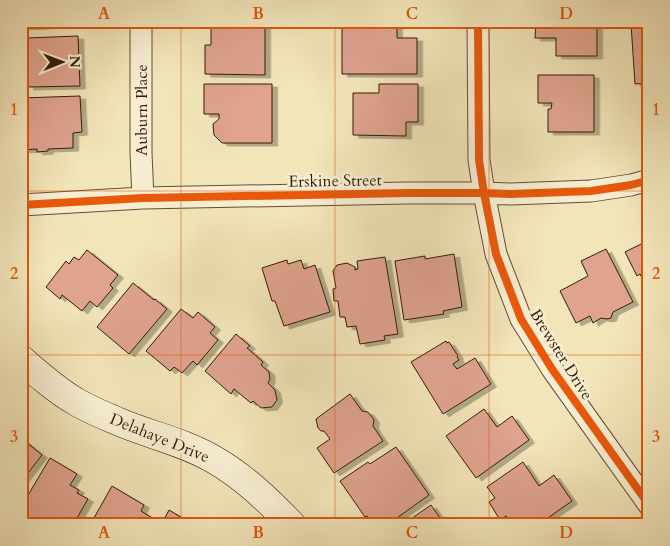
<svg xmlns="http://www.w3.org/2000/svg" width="670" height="546" font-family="Cardo,serif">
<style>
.building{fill:#dfa38e;stroke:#351b07;filter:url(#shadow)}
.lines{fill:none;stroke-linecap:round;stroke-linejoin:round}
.street-casing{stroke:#644e34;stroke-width:23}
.secondary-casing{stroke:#351b07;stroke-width:29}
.street{stroke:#f7eed2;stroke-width:21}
.secondary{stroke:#f7eed2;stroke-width:28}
.cycleway-casing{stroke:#f7eed2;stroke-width:11}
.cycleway{stroke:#e8590c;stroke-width:8}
.grid{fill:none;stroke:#df560c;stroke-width:1;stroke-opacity:0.55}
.labels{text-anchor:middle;stroke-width:5;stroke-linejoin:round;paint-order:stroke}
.street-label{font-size:16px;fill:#351b07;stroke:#f7eed2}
.neatline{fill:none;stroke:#df560c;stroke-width:2}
.grid-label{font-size:16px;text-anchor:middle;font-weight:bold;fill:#df560c}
</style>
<defs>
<filter id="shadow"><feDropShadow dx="5.5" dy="3" stdDeviation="0" flood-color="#0004"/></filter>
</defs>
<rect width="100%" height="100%" fill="#f2e5b9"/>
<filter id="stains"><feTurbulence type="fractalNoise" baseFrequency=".004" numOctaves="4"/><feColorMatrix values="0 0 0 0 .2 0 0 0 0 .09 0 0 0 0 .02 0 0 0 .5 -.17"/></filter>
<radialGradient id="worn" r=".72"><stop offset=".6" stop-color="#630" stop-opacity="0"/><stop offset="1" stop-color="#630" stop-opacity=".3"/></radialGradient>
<path class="building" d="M21 21H80L81 24 21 27Z
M536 21H597V56H556V38H535Z
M211 23H265V75L205 74V45H211Z
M342 23 397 24V38H417V74H342Z
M649 23V83L635 84 631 24Z
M78 36 80 86 28 87 26 38Z
M538 75H594V132H548V109H551L552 103H538Z
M204 84H272V143H222L214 135 213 124 219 119V114H204Z
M379 84H418V122H406V136L353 135V93H379Z
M80 96 82 132 73 133V148L48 149V151L37 152V149L21 150V98Z
M649 240V291L640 274 637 276 625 252Z
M606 249 633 302 613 312 611 318 607 319 601 318 593 323 590 316 576 323 560 291 588 276 581 261Z
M87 250 118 275 110 285 113 288 97 307 90 301 82 311 62 295 60 299 46 287 66 261 69 264 74 257 79 260Z
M454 254 462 307 443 311 444 314 404 320 395 261 425 256V259Z
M385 257 398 334 384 336 385 340 360 344 356 326 347 327 345 317H340L338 301H334L333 289 336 288 333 271 337 265 347 263 355 267V270L358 269 357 261Z
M287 260 288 264 301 260 304 269 315 265 330 312 284 326 275 301H272L262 268Z
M133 283 154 300 155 299 167 309 129 354 97 327Z
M181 309 193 318 198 312 215 327 210 333 218 340 197 365 193 361 182 373 174 367 170 371 146 351Z
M236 334 250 346 247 348 263 362 261 365 269 372 270 379 268 383 275 390 277 400 272 407 261 408 253 401 251 403 234 389 231 394 205 371Z
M446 341 447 343 449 342 458 356 457 357 459 360 453 364 457 369 475 358 491 384 443 414 411 362Z
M350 394 362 411 368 412 374 420 373 426 383 441 334 473 317 448 330 439 324 431H321L318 428 316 419Z
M484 409 497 427 512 416 529 440 476 478 446 436Z
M21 438 42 455 21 482Z
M396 447 429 495 387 525H371L367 516 365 517 340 481 368 462 370 464Z
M50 458 77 474 70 485 79 490 77 493 88 499 73 525H28L25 523 28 517 21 513V507Z
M523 462 539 486 554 475 572 501 538 525H512L506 516 500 520 489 502 495 498 487 487Z
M112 486 144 505 141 511 152 518 148 525H90Z
M431 505 445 525H402Z
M169 510 194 525H161Z"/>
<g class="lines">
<g class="street-casing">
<path id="street" d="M141 21V153L143 198
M478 21 479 160 484 193 496 254 521 319 552 369 649 505
M21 205 143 198 407 193H484L511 194 591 191 631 185 649 180"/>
</g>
<g class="secondary-casing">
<path id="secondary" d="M21 359C38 374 56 390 75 401 88 409 103 415 117 421 149 435 182 441 213 459 243 476 268 500 292 525"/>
</g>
<use href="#street" class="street"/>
<use href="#secondary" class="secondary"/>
<g class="cycleway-casing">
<path id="cycleway" d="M478 21 479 160 484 193 496 254 521 319 552 369 649 505
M21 205 143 198 407 193H484L511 194 591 191 631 185 649 180"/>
</g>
<use href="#cycleway" class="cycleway"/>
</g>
<path class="grid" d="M181 21V525M335 21V525M489 21V525M21 191H649M21 355H649"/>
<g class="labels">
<g class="street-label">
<text transform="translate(141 110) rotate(-90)" y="6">Auburn Place</text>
<text transform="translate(335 180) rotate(-1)" y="6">Erskine Street</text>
<text transform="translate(562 354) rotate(58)" y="6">Brewster Drive</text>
<text transform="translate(160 437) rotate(22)" y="6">Delahaye Drive</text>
</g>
</g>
<rect width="670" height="546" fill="none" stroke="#f2e5b9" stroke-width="55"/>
<g transform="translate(62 62) rotate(89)" stroke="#f7eed2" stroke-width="4" paint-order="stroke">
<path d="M0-4L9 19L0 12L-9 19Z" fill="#351b07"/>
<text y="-8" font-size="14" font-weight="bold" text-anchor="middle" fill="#351b07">N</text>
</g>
<rect x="28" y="28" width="614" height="490" class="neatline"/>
<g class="grid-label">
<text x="104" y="19">A</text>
<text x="258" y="19">B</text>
<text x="412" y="19">C</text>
<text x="566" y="19">D</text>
<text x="14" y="115">1</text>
<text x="656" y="115">1</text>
<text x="14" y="279">2</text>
<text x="656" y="279">2</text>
<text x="14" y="442">3</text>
<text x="656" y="442">3</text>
<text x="104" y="538">A</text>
<text x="258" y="538">B</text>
<text x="412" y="538">C</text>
<text x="566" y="538">D</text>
</g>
<rect width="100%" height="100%" filter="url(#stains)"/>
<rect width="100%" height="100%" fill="url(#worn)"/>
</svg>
